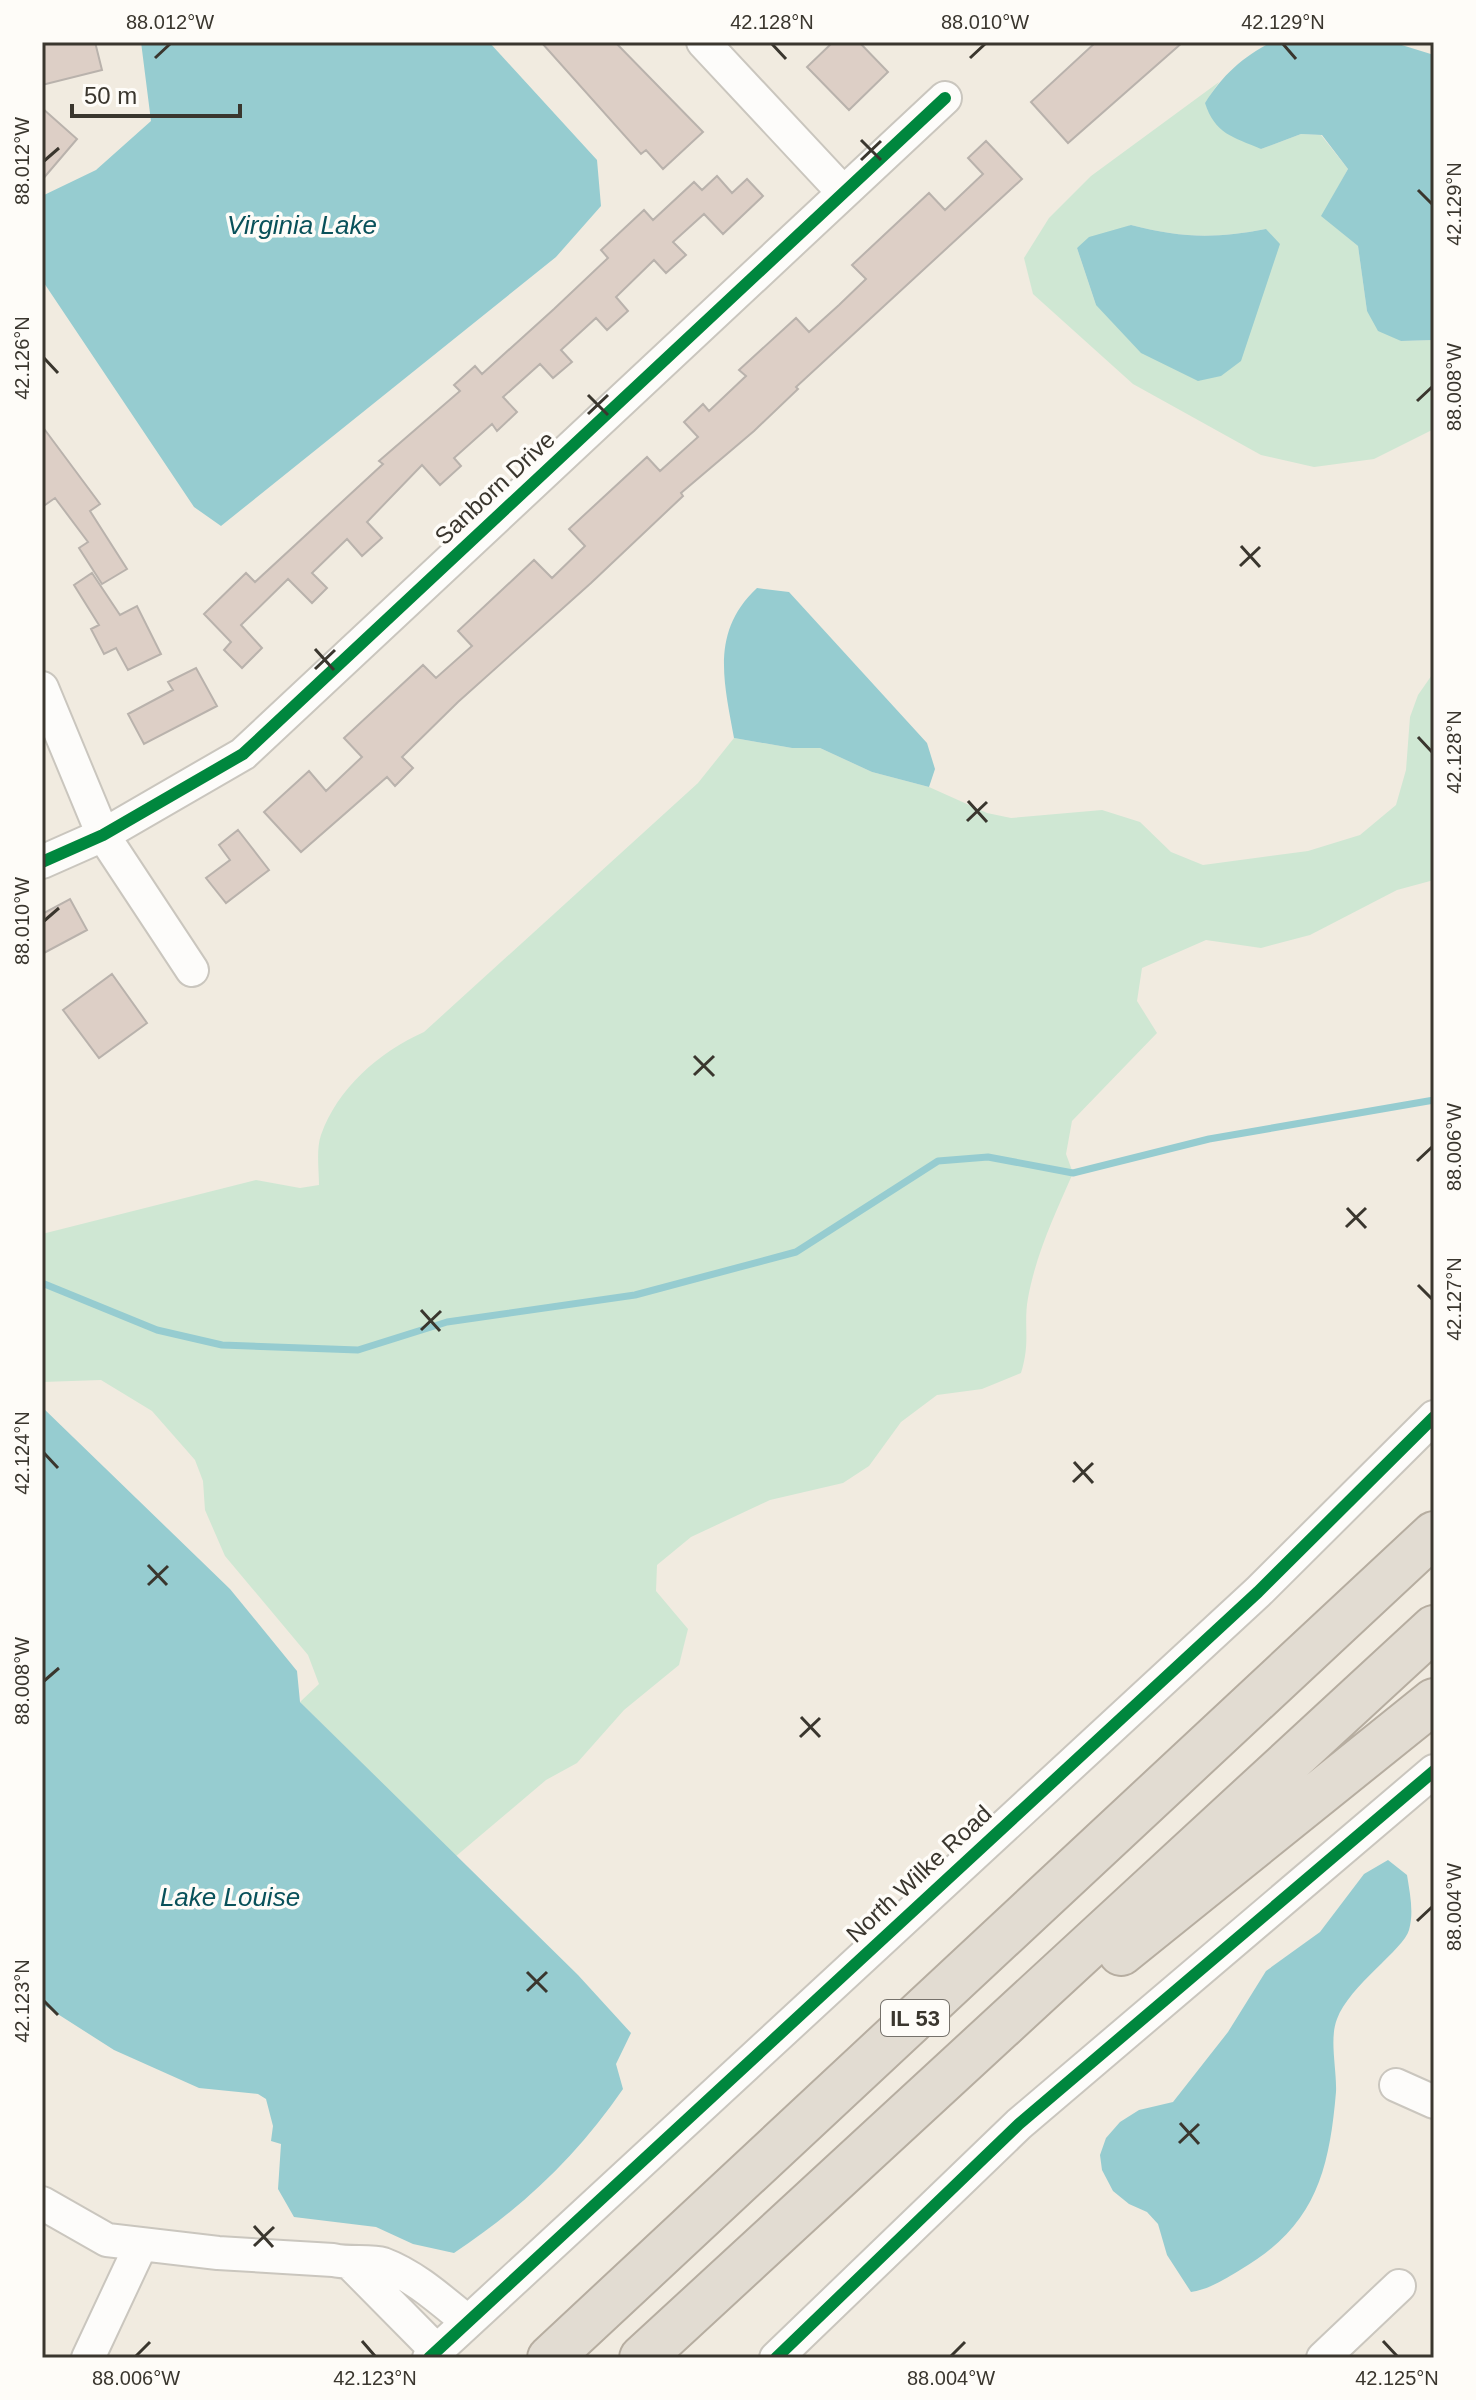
<svg xmlns="http://www.w3.org/2000/svg" width="1476" height="2400" font-family="Helvetica,sans-serif">
<style>
.green{fill:#cfe7d3;fill-rule:evenodd}
.water{fill:#96ccd0}
.lines{fill:none;stroke-linecap:round;stroke-linejoin:round}
.stream{stroke:#96ccd0;stroke-width:7}
.building{fill:#ddcfc6;stroke:#b9b2ac;stroke-width:2}
.minor-casing{stroke:#cac6be;stroke-width:36}
.highway-casing{stroke:#b6ada0;stroke-width:48}
.minor{stroke:#fdfcfa;stroke-width:32}
.highway{stroke:#e2dcd2;stroke-width:44}
.cycleway-casing{stroke:#fefcf8;stroke-width:17}
.cycleway{stroke:#00873e;stroke-width:12}
.ticks{fill:none;stroke:#3a362e;stroke-width:3}
.labels{text-anchor:middle;stroke-width:7;stroke-linejoin:round;paint-order:stroke}
.shield{fill:#fefcf8;stroke:#75716b;stroke-width:2}
.shield-label{font-size:22px;font-weight:bold;fill:#3a362e}
.street-label{font-size:24px;fill:#3a362e;stroke:#fefcf8}
.water-label{font-size:26px;font-style:italic;fill:#09515a;stroke:#fefcf8}
.neatline{fill:none;stroke:#3a362e;stroke-width:3}
.ticks-label{font-size:20px;text-anchor:middle;fill:#3a362e}
</style>
<rect width="100%" height="100%" fill="#f1ebe0"/>
<path class="green" d="M1219 82 1205 103 1261 149 1301 134 1321 135 1348 169 1322 216 1358 246 1367 311 1401 341 1434 340V429L1374 459 1314 467 1261 455 1133 384 1033 294 1024 258 1049 218 1091 176ZM1131 225C1182 238 1214 239 1266 229L1096 305 1077 248Z
M1434 672V880L1397 890 1310 935 1261 948 1206 940 1142 968 1137 1001 1157 1033 1072 1121 1066 1154 1073 1173C1055 1214 1036 1254 1028 1298 1023 1326 1031 1341 1021 1373L982 1389 937 1395 901 1422 869 1466 843 1483 770 1500 691 1537 657 1565 656 1591 688 1629 679 1665 624 1710 577 1763 546 1780 455 1857 300 1702 319 1684 308 1655 225 1556 205 1510 203 1481 195 1460 152 1411 101 1380 42 1382V1234L256 1180 300 1188 319 1185C319 1170 316 1149 321 1135 337 1089 379 1052 424 1032L698 783 734 738 792 748H820L872 772 929 787 987 813 1011 818 1102 810 1140 822 1171 852 1203 865 1308 851 1360 835 1396 805 1406 770 1410 717 1418 695Z"/>
<path class="water" d="M141 42H489L597 160 601 206 556 257 221 526 194 507 42 280V196L96 170 151 121Z
M1272 42H1392L1434 55V340L1401 341 1378 331 1367 311 1358 246 1321 216 1348 169 1322 135 1301 134 1261 149C1233 137 1215 134 1205 103 1223 75 1242 57 1272 42Z
M1131 225C1182 238 1214 239 1266 229L1280 244 1241 361 1221 376 1198 381 1141 353 1096 305 1077 248 1089 237Z
M757 588 789 592 927 743 935 769 929 787 872 772 820 748H792L734 738C724 682 710 632 757 588Z
M42 1407 230 1589 297 1671 300 1702 578 1975 631 2033 616 2064 623 2089C577 2156 522 2208 454 2253L413 2244 376 2227 294 2217 278 2189 281 2144 271 2141 273 2126 266 2099 258 2094 199 2088 114 2050 42 2004Z
M1388 1860 1407 1875C1410 1894 1414 1912 1409 1930 1404 1949 1349 1986 1337 2019 1329 2039 1337 2070 1336 2092 1329 2174 1314 2227 1240 2270 1223 2280 1210 2289 1191 2292L1167 2255 1158 2224 1147 2212 1129 2204 1113 2191 1102 2170 1100 2155 1106 2138 1120 2122 1139 2110 1173 2102 1228 2032 1266 1971 1320 1932 1364 1874Z"/>
<g class="lines">
<path class="stream" d="M42 1283 157 1330 222 1345 358 1350 447 1322 635 1295 796 1252 938 1161 988 1157 1073 1173 1209 1139 1434 1100"/>
</g>
<path class="building" d="M42 42H95L102 70 42 85Z
M541 42H615L703 132 663 169 646 150 641 154Z
M833 42H859L888 72 849 110 807 67Z
M1096 42H1183L1068 143 1031 102Z
M42 108 77 139 42 180Z
M986 141 1022 179 796 387 798 389 754 431 681 493 683 496 591 583 458 702 402 757 413 768 395 786 387 777 301 852 264 812 309 771 326 791 362 757 344 738 423 665 436 678 472 646 458 631 534 560 552 578 585 546 569 529 647 457 660 471 698 437 684 422 703 404 709 411 746 376 739 370 796 318 809 332 839 305 866 279 852 265 929 193 945 210 983 174 968 158Z
M717 176 732 193 747 179 763 196 723 234 704 214 673 242 686 255 666 273 654 260 616 297 628 311 607 330 596 318 561 350 572 362 553 378 540 364 503 397 517 412 497 431 492 424 454 458 461 466 440 485 422 465 367 522 382 538 362 556 347 539 312 573 327 588 312 603 288 579 241 625 262 648 242 668 224 650 231 642 204 614 246 573 255 582 383 464 379 461 460 391 454 385 475 366 482 374 554 309 608 258 601 250 644 210 653 220 694 182 702 190Z
M42 426 100 504 90 511 127 569 102 584 79 548 88 542 55 498 42 507Z
M92 573 120 615 137 606 161 654 128 670 116 648 104 654 91 629 99 625 74 585Z
M196 668 217 706 144 744 128 714 173 690 168 682Z
M238 830 269 870 226 903 206 878 230 860 219 845Z
M70 899 87 930 42 954V914Z
M112 974 147 1023 99 1058 63 1010Z"/>
<g class="lines">
<g class="minor-casing">
<path id="minor" d="M703 42 843 192
M42 688 103 835 192 970
M42 862 103 835 243 754 945 98
M1396 2085 1434 2102
M42 2203 107 2240 218 2253 333 2260C349 2264 370 2260 383 2264 415 2276 442 2301 468 2322
M351 2264 437 2351
M88 2358 140 2247
M429 2358 1258 1592 1434 1417
M776 2358 1019 2124 1434 1771
M1323 2358 1399 2286"/>
</g>
<g class="highway-casing">
<path id="highway" d="M1121 1953 1434 1701
M550 2358 1434 1534
M642 2358 1434 1628"/>
</g>
<use href="#minor" class="minor"/>
<use href="#highway" class="highway"/>
<g class="cycleway-casing">
<path id="cycleway" d="M42 862 103 835 243 754 945 98
M429 2358 1258 1592 1434 1417
M776 2358 1019 2124 1434 1771"/>
</g>
<use href="#cycleway" class="cycleway"/>
</g>
<path class="ticks" d="M772 44 786 59M1283 44 1296 59M155 58 170 44M970 58 985 44M861 140 881 160M861 160 881 141M44 161 59 148M1418 190 1432 204M44 358 58 373M588 395 608 415M1417 401 1432 387M588 414 608 395M1241 546 1260 567M1240 566 1260 547M315 649 334 670M315 669 335 650M1418 737 1432 752M968 801 987 822M967 821 987 802M44 921 59 908M694 1056 714 1076M694 1075 714 1056M1417 1161 1432 1147M1347 1208 1366 1228M1346 1227 1366 1208M1418 1285 1432 1299M421 1310 440 1331M421 1330 441 1311M44 1453 58 1468M1074 1462 1093 1483M1073 1482 1093 1463M148 1565 167 1585M148 1585 168 1566M44 1681 59 1668M801 1717 820 1737M800 1737 820 1718M1417 1921 1432 1907M527 1972 547 1992M527 1991 547 1972M44 2001 58 2015M1180 2123 1199 2144M1179 2143 1199 2124M254 2226 273 2247M254 2246 274 2227M362 2341 375 2356M1383 2341 1397 2356M136 2356 150 2342M951 2356 965 2342"/>
<g class="labels">
<rect class="shield" x="881" y="2000" width="68" height="36" rx="6"/>
<g class="shield-label">
<text x="915" y="2026">IL 53</text>
</g>
<g class="street-label">
<text transform="translate(495 488) rotate(-43)" y="8">Sanborn Drive</text>
<text transform="translate(919 1874) rotate(-43)" y="8">North Wilke Road</text>
</g>
<g class="water-label">
<text x="302" y="234">Virginia Lake</text>
<text x="230" y="1906">Lake Louise</text>
</g>
</g>
<rect width="1476" height="2400" fill="none" stroke="#fefcf8" stroke-width="88"/>
<path d="M72 104v12h168v-12" fill="none" stroke="#3a362e" stroke-width="4"/>
<text x="84" y="104" font-size="24" fill="#3a362e" stroke="#fefcf8" stroke-width="6" paint-order="stroke">50 m</text>
<rect x="44" y="44" width="1388" height="2312" class="neatline"/>
<g class="ticks-label">
<text x="170" y="29">88.012°W</text>
<text x="772" y="29">42.128°N</text>
<text x="985" y="29">88.010°W</text>
<text x="1283" y="29">42.129°N</text>
<text transform="translate(22 161) rotate(-90)" y="7">88.012°W</text>
<text transform="translate(1454 204) rotate(-90)" y="7">42.129°N</text>
<text transform="translate(22 358) rotate(-90)" y="7">42.126°N</text>
<text transform="translate(1454 387) rotate(-90)" y="7">88.008°W</text>
<text transform="translate(1454 752) rotate(-90)" y="7">42.128°N</text>
<text transform="translate(22 921) rotate(-90)" y="7">88.010°W</text>
<text transform="translate(1454 1147) rotate(-90)" y="7">88.006°W</text>
<text transform="translate(1454 1299) rotate(-90)" y="7">42.127°N</text>
<text transform="translate(22 1453) rotate(-90)" y="7">42.124°N</text>
<text transform="translate(22 1681) rotate(-90)" y="7">88.008°W</text>
<text transform="translate(1454 1907) rotate(-90)" y="7">88.004°W</text>
<text transform="translate(22 2001) rotate(-90)" y="7">42.123°N</text>
<text x="136" y="2385">88.006°W</text>
<text x="375" y="2385">42.123°N</text>
<text x="951" y="2385">88.004°W</text>
<text x="1397" y="2385">42.125°N</text>
</g>
</svg>
